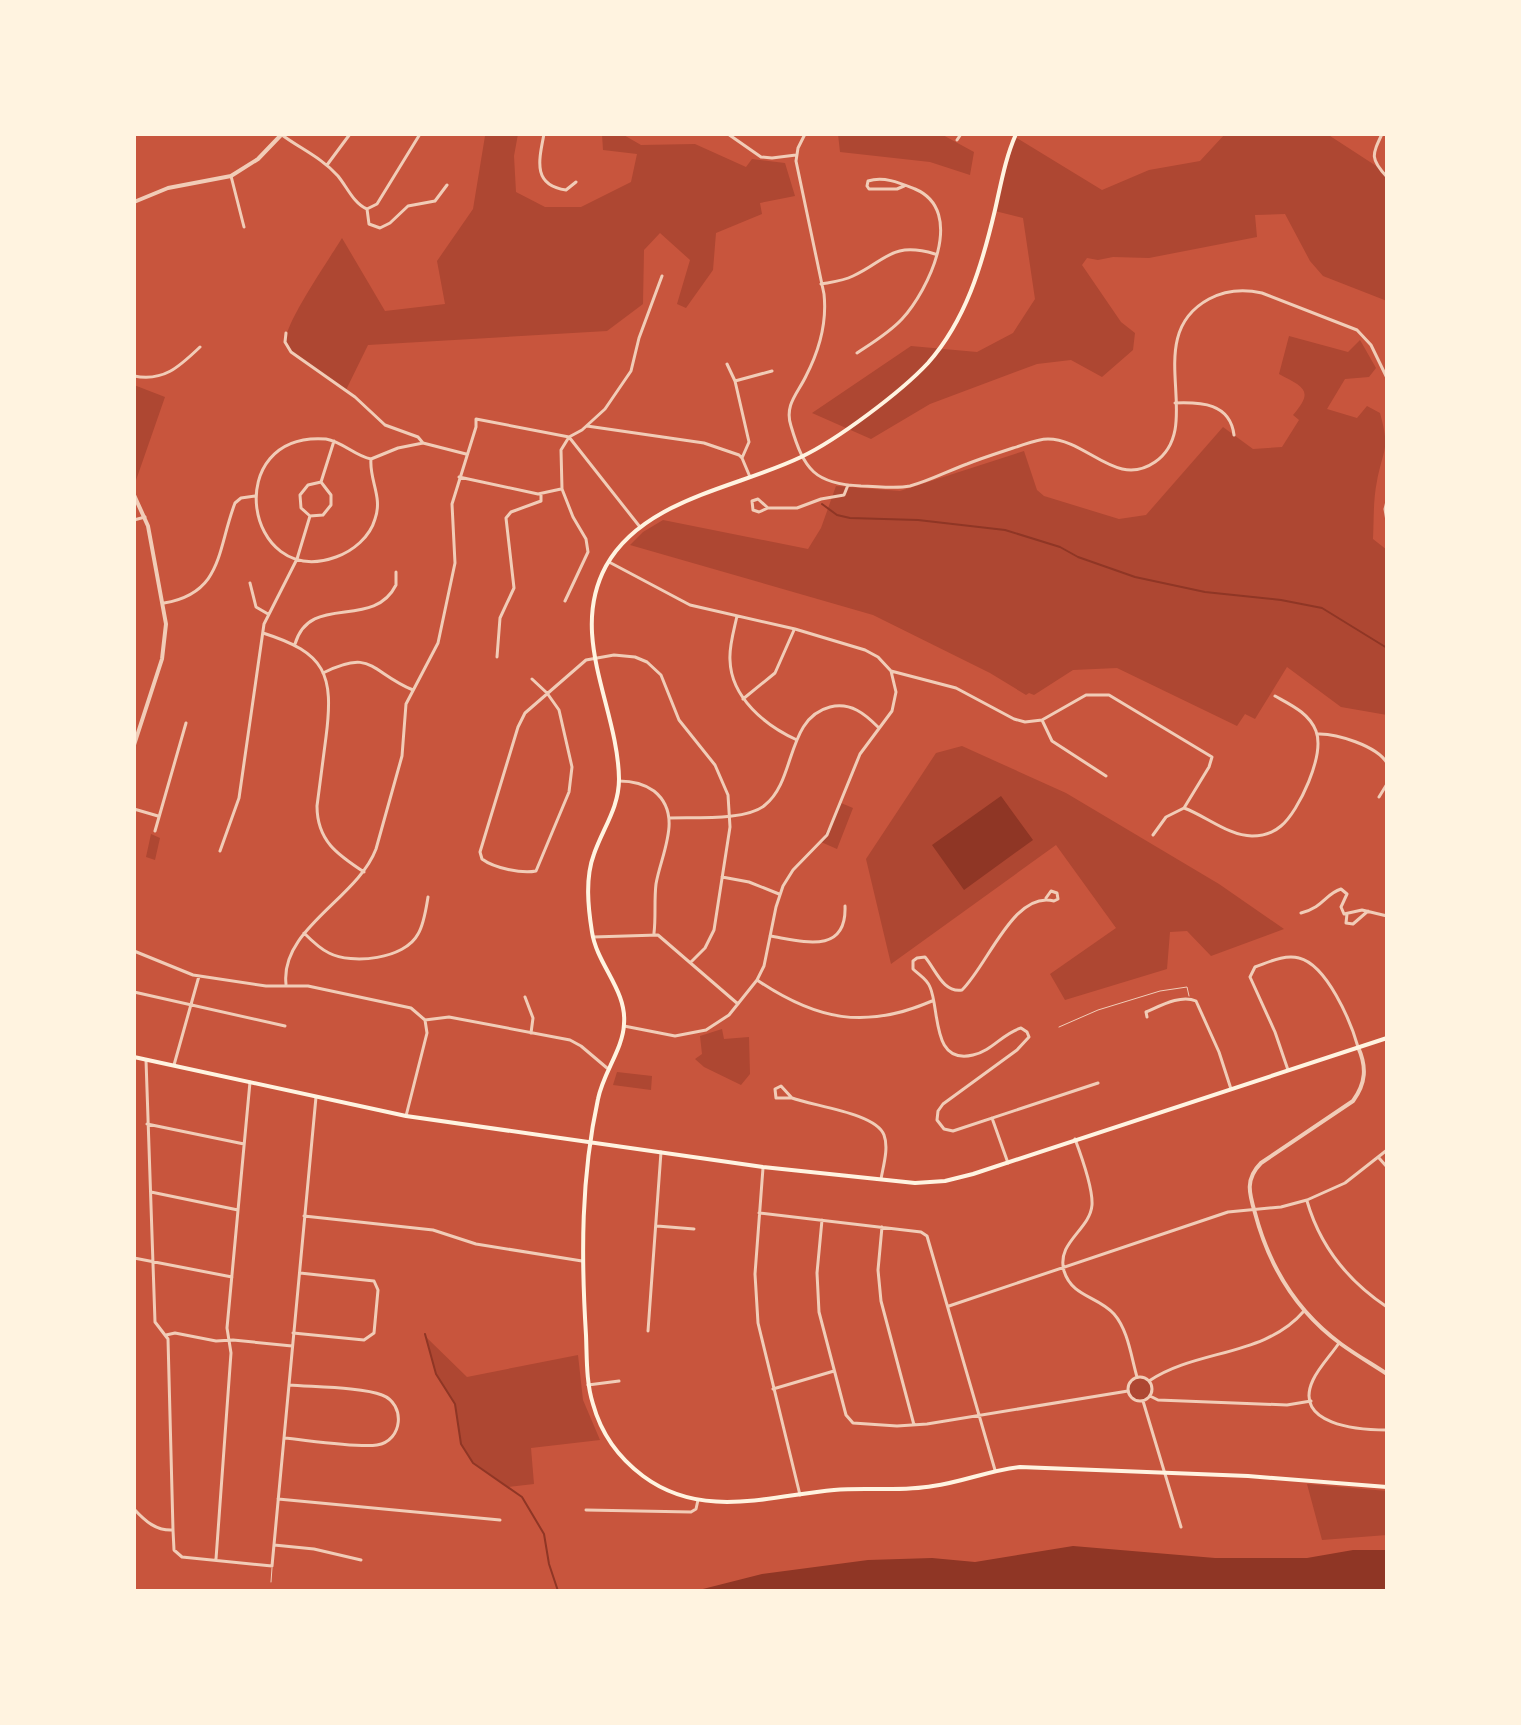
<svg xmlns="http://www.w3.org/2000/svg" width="1521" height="1725" font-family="Inter,sans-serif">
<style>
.green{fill:#ae4732}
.water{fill:#8f3625}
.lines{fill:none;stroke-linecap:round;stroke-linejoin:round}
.stream{stroke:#8f3625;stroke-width:2}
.service{stroke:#f1ccb7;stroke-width:1}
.minor{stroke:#f1ccb7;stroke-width:3}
.tertiary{stroke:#f1ccb7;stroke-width:4}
.secondary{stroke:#fff3e0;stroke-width:4}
</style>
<rect width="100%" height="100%" fill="#c8553d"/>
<path class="green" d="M480 134H518L514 156 516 192 545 207H581L631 182 637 154 603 150 602 134H622L641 145 695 144 746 167 752 159 785 163 795 196 760 203 762 214 716 233 713 270 686 308 677 304 690 260 660 233 644 250 643 304 607 331 368 345 346 390C331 380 292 359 286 343 281 328 332 255 342 238L385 311 445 304 437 261 473 209 485 136Z
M838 134H941L974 152 970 175 930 162 840 152Z
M1225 134H1327L1387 173V301L1323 276 1310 261 1285 214 1255 215 1257 237 1149 258 1113 257 1098 260 1087 258 1082 265 1121 322 1135 333 1133 350 1102 377 1071 360 1037 364 930 404 871 439 812 413 911 346 977 352 1013 333 1035 299 1023 218 995 211 1015 137 1102 190 1149 170 1200 161Z
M1289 336 1348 352 1360 340 1376 368 1369 377 1345 379 1327 409 1357 418 1367 406 1380 413C1390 450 1384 446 1377 481 1373 500 1374 520 1373 539L1387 550V715L1341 707 1287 667 1255 719 1245 714 1237 726 1117 668 1073 670 1034 695 1029 693 1026 695 990 673 873 615 630 545 643 532 663 520 808 549 821 528 836 486 900 491 1024 451 1037 490 1044 496 1119 519 1146 515 1223 427 1253 449 1282 447 1299 420 1293 415C1315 390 1303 387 1279 374Z
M134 385 165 397 134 486Z
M962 746 1066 793 1219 884 1284 929 1211 956 1187 931 1170 932 1167 969 1065 1000 1050 974 1116 928 1056 845 891 964 866 859 936 753Z
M841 803 853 808 837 849 821 842Z
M151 834 160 838 155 860 146 857Z
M722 1029 724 1039 749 1037 750 1074 741 1085 704 1067 695 1059 702 1054 700 1036Z
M617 1072 652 1076 651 1090 613 1085Z
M426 1337 467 1377 578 1355 583 1400 600 1440 531 1448 534 1484 508 1487 473 1463 461 1444 455 1404 436 1374Z
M1128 1389a12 12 0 1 1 24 0a12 12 0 1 1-24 0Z
M1307 1484 1387 1491V1535L1322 1540Z"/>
<path class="water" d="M1001 796 1033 840 964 890 932 845Z
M1073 1546 1215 1558H1307L1353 1550H1387V1591H695L762 1574 868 1560 932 1558 975 1562Z"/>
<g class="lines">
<path class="stream" d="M822 504 837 515 850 518 918 520 1005 530 1060 547 1078 557 1135 577 1205 592 1281 600 1322 608 1387 648
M425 1334 436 1374 455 1404 461 1444 473 1463 522 1497 544 1534 549 1564 558 1591"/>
<path class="service" d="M1059 1027 1098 1010 1160 991 1187 987 1189 996
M271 1582 272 1568"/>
<path class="minor" d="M544 134C539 160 532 185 566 190L576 182
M728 134 761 157 772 158 796 155
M805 134 798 148 796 161 824 294C827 322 819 351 806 376 798 393 784 405 791 426 804 470 815 484 861 486 877 486 894 489 910 486 929 481 948 471 967 464 982 458 998 453 1013 448 1024 445 1036 439 1048 439 1087 439 1116 489 1155 462 1207 426 1139 337 1209 299 1226 290 1244 289 1262 293L1357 330 1371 345 1387 378
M1382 134C1372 155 1370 159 1387 177
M282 135C301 149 322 158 338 176 347 187 354 204 367 209L377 204 420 134
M957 140 961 134
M327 165 350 134
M231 176 244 227
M367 209 369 224 380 228 390 223 408 206 435 201 447 185
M821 284C832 282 843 281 853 276 886 261 891 241 935 254
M286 333 285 342 291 352 355 397 385 425 418 437 423 443 466 454
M857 353C872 343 889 333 902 319 928 291 967 211 915 189 900 183 884 176 868 181L867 186 869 189H897L904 186
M727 364 735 381 749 442 742 458
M134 376C164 382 180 366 200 347
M735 381 772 371
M1175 403C1201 402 1230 403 1234 435
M587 426 704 443 739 455 742 458
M326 439C343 442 355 456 371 459 369 480 383 497 375 519 370 537 353 551 336 557 244 590 220 431 326 439Z
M742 458 750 477
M371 459 398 448 423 443
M459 477 538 494 561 489
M1387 501 1385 509 1387 521
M768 508 759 512 753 510 752 501 758 499 768 508H797L821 499 844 495 848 485
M310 516 323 515 331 505V495L321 482
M134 520 145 517
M609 562 690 605 795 629 865 650 878 657 891 671 956 688 1014 719 1025 722 1042 720 1086 695H1109L1212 757 1209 767 1184 808
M250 583 256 607 268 614
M565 601 588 552 586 539 573 517 562 489 561 450 569 437 582 430 605 409 631 371 639 338 662 276
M164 603C223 593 217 550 235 503L241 498 255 496
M737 616C734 630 729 646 730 660 731 698 766 726 797 740
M263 633C326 653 334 674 326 737 323 760 320 783 317 806 317 841 338 855 364 872
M295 644C310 592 373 631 396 585V572
M497 657 500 618 514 588 506 518 511 512 541 501V494
M323 673C373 648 370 672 413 690
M532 679 547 693 559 710 572 767 569 792 536 871C522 874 494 868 482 859L480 852 518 727 525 713 586 660 614 655 635 657 647 662 661 675 679 720 715 765 728 795 730 827 714 930 705 948 691 962
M743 699 775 673 794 630
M1042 720 1052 741 1106 776
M1317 734C1336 733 1377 746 1387 763
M619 781C631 781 643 783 654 791 684 815 661 854 656 884 654 900 656 917 654 933
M1379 797 1387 784
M134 809 158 816
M669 818C694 817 746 821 765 805 796 781 786 718 830 707 851 702 865 714 878 727
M155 831 186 723
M1153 835 1166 817 1184 808C1206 816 1229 836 1252 836 1263 836 1273 833 1281 826 1299 811 1325 755 1316 731 1309 713 1291 705 1275 696
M220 851 239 798 264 624 297 559 310 516 301 508 300 495 308 485 321 482 334 441
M722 877 749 882 779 894
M1046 898 1051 891 1057 893 1058 899 1054 901C1014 890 988 965 962 990 943 993 936 970 925 957L917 958 913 961V969C919 975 927 979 930 987 940 1009 931 1065 973 1055 992 1051 1003 1033 1021 1028L1027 1032 1029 1037 1017 1050 943 1104 938 1111 937 1120 944 1129 953 1131 1098 1083
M1301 913C1324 907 1325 894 1341 889L1347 894 1341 907 1344 914 1362 910 1387 916
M1347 914 1346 923 1353 924 1368 911
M304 933C311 940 320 949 329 953 352 965 405 959 418 934 424 924 426 909 428 897
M770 936C801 941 847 956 845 906
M593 937 658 935 738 1004
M134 951 193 975 266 986H308L411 1008 425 1020
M757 980C816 1020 865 1030 932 1001
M286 984C280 929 357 899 376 849L402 756 406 704 438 643 455 563 452 504 476 427V419L569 437 640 527
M134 992 285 1026
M525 997 533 1018 531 1033
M1147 1017 1146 1012C1160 1006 1181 994 1196 1001L1219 1052 1231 1089
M425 1020 449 1017 570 1040 581 1046 607 1068
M624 1026 675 1036 706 1030 729 1015 757 980 764 966 776 907 783 886 793 870 827 835 860 754 892 711 896 692 891 671
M146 1060 155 1322 168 1339 173 1530 174 1550 182 1557 272 1566 316 1097
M174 1065 199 976
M1288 1070 1275 1032 1250 977 1255 967C1269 962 1285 954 1299 958 1327 965 1351 1022 1358 1047
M781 1086 792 1098H776L775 1089Z
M792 1098C813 1106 876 1113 884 1135 889 1148 883 1167 881 1179
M406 1116 427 1033 425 1020
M992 1118 1008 1163
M147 1124 244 1144
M1075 1139C1081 1155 1093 1189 1092 1205 1090 1230 1056 1242 1064 1271 1072 1297 1098 1296 1114 1314 1128 1330 1131 1356 1137 1377
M1379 1158 1387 1167
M763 1168 755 1274 758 1323 800 1495
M151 1192 238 1210
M1307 1201C1320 1246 1348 1281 1387 1307
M759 1213 921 1232 927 1236 995 1470
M304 1216 433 1230 476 1244 582 1261
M822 1220 817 1273 819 1312 846 1415 853 1423 897 1426 927 1424 1128 1391
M657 1226 694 1229
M882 1227 878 1270 881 1301 914 1425
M134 1258 232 1277
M949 1306 1228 1212 1281 1207 1307 1200 1345 1183 1387 1150
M648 1331 661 1152
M293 1333 364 1340 374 1333 378 1290 374 1281 300 1273
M166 1335 175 1333 216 1341 233 1340 292 1346
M1339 1343C1331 1355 1319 1367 1313 1380 1292 1425 1359 1430 1387 1430
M1128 1389a12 12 0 1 1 24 0a12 12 0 1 1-24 0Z
M1149 1381C1196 1349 1265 1357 1304 1311
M588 1385 619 1381
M773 1389 834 1371
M1150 1396 1158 1400 1287 1405 1311 1401
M1143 1401 1181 1527
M284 1438C306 1440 357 1448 377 1445 403 1441 406 1404 382 1395 363 1387 312 1387 289 1385
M278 1499 500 1520
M134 1509C145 1521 156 1531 173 1530
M586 1510 691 1512 696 1509 698 1500
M274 1545 314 1549 361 1560
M216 1559 231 1353 227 1328 250 1082"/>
<path class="tertiary" d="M134 202 168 188 231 176 258 159 282 134
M134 495 148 526 166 624 162 659 134 745
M1358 1047C1367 1067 1366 1083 1353 1101L1261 1163C1245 1179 1249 1193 1255 1213 1269 1266 1296 1311 1341 1344 1356 1355 1372 1364 1387 1374"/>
<path class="secondary" d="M1016 134C1005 159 1001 184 995 210 982 265 966 320 928 363 901 392 837 440 801 457 737 488 643 499 606 566 568 636 618 707 619 779 619 808 603 828 594 854 585 878 588 907 592 932 597 965 627 990 624 1024 623 1049 603 1073 598 1099 581 1177 581 1255 586 1335 587 1358 586 1382 593 1404 601 1433 619 1458 643 1476 702 1520 769 1496 834 1490 867 1487 901 1492 933 1486 963 1482 990 1470 1020 1467L1248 1476 1387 1487
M134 1057 406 1116 763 1167 915 1183 945 1181 973 1174 1387 1038"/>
</g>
<rect width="1521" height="1725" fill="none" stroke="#fff3e0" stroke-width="272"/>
</svg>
